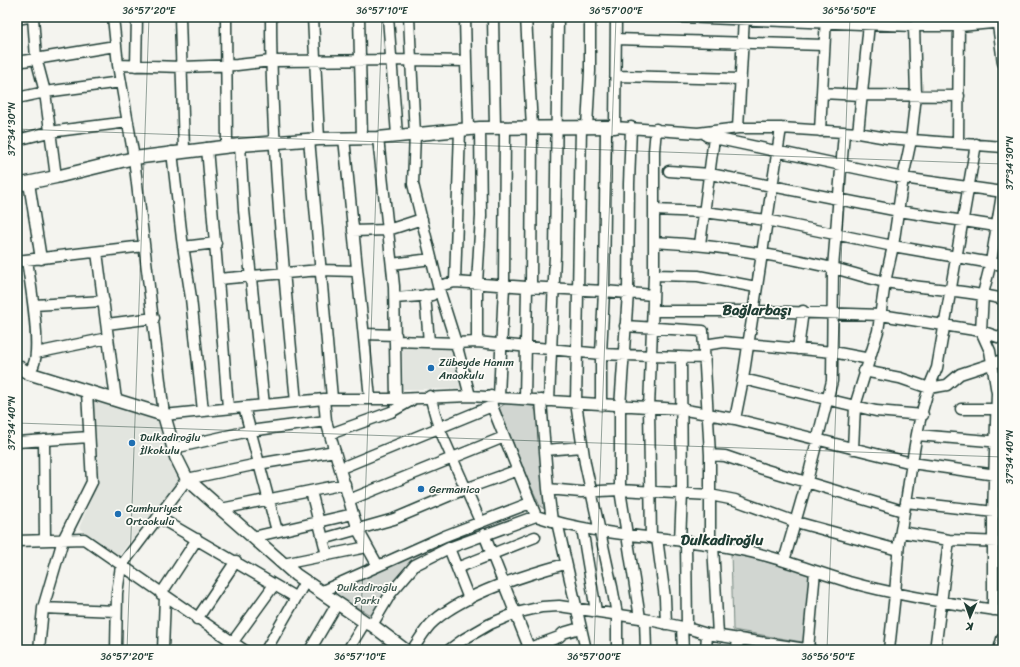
<svg xmlns="http://www.w3.org/2000/svg" width="1020" height="667" font-family="Sriracha,sans-serif">
<style>
.built{fill:#e2e5df}
.green{fill:#d1d6d1;stroke:#788a82}
.lines{fill:none;stroke-linecap:round;stroke-linejoin:round}
.minor-casing{stroke:#1f3d34;stroke-width:13}
.major-casing{stroke:#1f3d34;stroke-width:15}
.minor{stroke:#fdfcf7;stroke-width:10}
.major{stroke:#fdfcf7;stroke-width:12}
.ticks{fill:none;stroke:#1f3d34;stroke-width:1;stroke-opacity:0.45}
.poi-dot{fill:#1f6fb2;stroke:#fdfcf7;stroke-width:1.5}
.labels{text-anchor:middle;stroke-width:3.5;stroke-linejoin:round;paint-order:stroke}
.poi-label{font-size:11px;fill:#1f3d34;stroke:#fdfcf7;text-anchor:start}
.park-label{font-size:11px;fill:#435c53;stroke:#fdfcf7}
.district-label{font-size:15px;font-weight:bold;fill:#1f3d34;stroke:#fdfcf7}
.neatline{fill:none;stroke:#1f3d34;stroke-width:1.5}
.ticks-label{font-size:10px;text-anchor:middle;fill:#1f3d34}
</style>
<rect width="100%" height="100%" fill="#f4f4ef"/>
<filter id="ink" filterUnits="userSpaceOnUse"><feTurbulence type="fractalNoise" baseFrequency=".025" numOctaves="2"/><feDisplacementMap in="SourceGraphic" scale="8" xChannelSelector="R" yChannelSelector="G"/><feConvolveMatrix kernelMatrix="1 2 1 2 8 2 1 2 1" color-interpolation-filters="sRGB"/></filter>
<g filter="url(#ink)">
<path class="built" d="M402 344 455 346 464 389H403Z
M98 398 159 416 180 478 117 558 79 528 98 482 93 401Z"/>
<path class="green" d="M506 403 533 406 537 413 544 509 540 506 528 480 499 408Z
M474 529 476 531 420 557 411 563 372 616 334 594V590Z
M731 552 811 574 808 643 733 630Z"/>
<g class="lines">
<g class="minor-casing">
<path id="minor" d="M33 17 36 58 45 92 56 177
M113 17 118 65 134 158 164 415 324 399H396L470 396 680 409 735 419 912 463 1003 476
M180 17 184 150
M226 17 227 147
M271 17C271 146 284 274 296 402
M313 17 319 139
M359 17 362 138
M388 17 397 135
M409 17 411 60 466 61 465 17
M493 17 495 127
M526 17 532 127 531 287
M616 17 615 127 698 133 738 128H781L858 133 887 138 1003 147
M680 17 914 26H960L1003 22
M997 17 1003 63
M17 19 28 17
M616 39 824 45
M466 61 468 129
M17 62 115 46
M118 65 182 67 237 65 271 61 411 60 415 134 413 184 438 286 455 282 527 287
M136 66 137 17
M616 76 740 79
M822 93 861 95 959 96
M17 98 45 92 121 82
M581 127 576 403 585 463 612 587 617 614V650
M587 127 590 71V17
M631 127 629 184 628 293 620 407V490L640 618
M738 128 744 17
M781 128 743 379 876 411 923 415
M820 131 826 17
M858 133 869 24
M344 138 370 398
M378 138 394 286 396 399
M714 138 903 178 1003 192
M309 139 332 398
M17 140 49 132 128 122
M958 143 959 17
M976 144 937 368C918 410 913 457 906 502L1003 513
M240 145 244 210 264 405
M207 148 218 279
M172 152 182 239 191 298 203 411
M669 171 710 174 899 211 996 226
M29 183 41 259
M654 210 704 212 766 220 893 246 1003 265
M353 231 388 230 422 219
M654 242C714 245 774 254 833 268 851 272 868 279 886 282 925 289 965 290 1003 299
M700 244 714 138 707 136
M183 247 216 243
M97 252 116 400
M27 260C30 282 42 348 33 366 32 368 29 371 28 373
M17 261 144 246
M392 264 431 259
M654 275 698 276 756 287
M455 282 460 130
M438 286 456 343 477 342 601 354 604 291 653 295
M425 295 429 342
M395 298 432 295
M34 305 104 301
M653 311H754L881 315 981 331 1001 338
M107 324 154 318
M625 326 703 331 710 455 725 456 763 469 903 511
M365 334 396 335
M396 341 456 343 470 396
M477 342V283L481 216 480 128
M704 345 724 342 833 352 870 359
M798 349 803 311
M36 353 108 338
M864 371 900 378 929 388 947 385 960 374 1003 360
M430 396 439 428 480 521
M491 396 492 406 536 516C599 537 667 536 732 548 772 555 810 570 849 582 899 596 951 604 1003 611
M499 396 504 286 505 127
M324 399 326 421 349 500 504 437
M525 399 527 287 604 291 606 127
M541 400 548 489 552 521
M549 401 555 255 558 17
M601 405V354L705 358
M244 407 277 531
M228 408 218 279 320 270 357 271
M961 409H1003
M735 419 743 379
M330 434 391 412 412 400
M917 435 1001 442
M44 440 45 540
M17 442 89 437
M174 448 249 431 326 421
M853 449 855 406 878 331 885 282 893 246 903 178 911 140 916 95 914 26
M545 450 582 447
M710 455V495L735 500 796 522 898 550
M341 468 492 406
M548 489 581 492 620 490 710 495V545
M311 491 327 555
M221 509 345 484
M353 514 358 530 378 566
M158 517 295 597
M557 522 586 650
M582 528 596 611
M901 532 949 540 1003 542
M484 534 530 650
M253 537 353 514 349 500
M651 538 649 408 654 275V151L656 129
M657 538 665 598 666 624
M323 539 394 519 465 489 518 470
M17 541 84 539 244 650
M680 541 682 494 681 358
M686 542 687 628
M713 545 718 635
M449 548 469 599
M784 561 807 481 832 381 833 268 844 133
M283 564 367 547
M457 568 535 537
M320 592 445 536 530 503
M161 594 197 539
M43 608 116 611
M993 610V513L997 393 990 351 981 331 983 294 991 262 1003 188
M197 619 236 561
M645 619 646 650
M372 625 391 593 415 565 449 548 536 516
M682 627 683 650
M232 643 274 585
M808 649 815 571
M39 650 43 608 63 540 92 482 87 392
M116 650 117 593 121 566 187 479 258 464 335 451
M163 650 165 597
M266 650 305 582
M310 650 337 604
M348 650 365 622
M412 650C419 641 425 628 434 621 466 593 525 575 565 564
M449 650 464 639 490 624 516 613 542 607 559 606 640 618 687 628 707 634 812 650
M524 650 559 637 563 633 580 628
M706 650 707 634
M737 650 738 638
M889 650 895 594 899 542 905 506
M935 650 949 540"/>
</g>
<g class="major-casing">
<path id="major" d="M17 185 56 177 134 158 240 145 319 139 378 138 480 128 615 127
M17 366 28 373 164 415 176 457 187 479 296 575 365 622 372 625 405 650
M1000 650 1003 639"/>
</g>
<use href="#minor" class="minor"/>
<use href="#major" class="major"/>
</g>
</g>
<path class="ticks" d="M17 129 1003 164M17 423 1003 457M127 650 149 17M360 650 382 17M594 650 616 17M827 650 850 17"/>
<g class="poi-dot">
<circle cx="431" cy="368" r="4"/>
<circle cx="132" cy="443" r="4"/>
<circle cx="421" cy="489" r="4"/>
<circle cx="118" cy="514" r="4"/>
</g>
<g class="labels">
<g class="poi-label">
<text x="439" y="366">Zübeyde Hanım<tspan x="439" dy="13">Anaokulu</tspan></text>
<text x="140" y="441">Dulkadiroğlu<tspan x="140" dy="13">İlkokulu</tspan></text>
<text x="429" y="493">Germanica</text>
<text x="126" y="512">Cumhuriyet<tspan x="126" dy="13">Ortaokulu</tspan></text>
</g>
<g class="park-label">
<text x="367" y="591">Dulkadiroğlu<tspan x="367" dy="13">Parkı</tspan></text>
</g>
<g class="district-label">
<text x="757" y="315">Bağlarbaşı</text>
<text x="722" y="545">Dulkadiroğlu</text>
</g>
</g>
<rect width="1020" height="667" fill="none" stroke="#fdfcf7" stroke-width="44"/>
<g transform="translate(970 617) rotate(182)" stroke="#fdfcf7" stroke-width="3" paint-order="stroke">
<path d="M0-3L7 15L0 10L-7 15Z" fill="#1f3d34"/>
<text y="-6" font-size="11" font-weight="bold" text-anchor="middle" fill="#1f3d34">K</text>
</g>
<rect x="22" y="22" width="976" height="623" class="neatline"/>
<g class="ticks-label">
<text x="149" y="14">36°57'20"E</text>
<text x="382" y="14">36°57'10"E</text>
<text x="616" y="14">36°57'00"E</text>
<text x="849" y="14">36°56'50"E</text>
<text transform="translate(11 129) rotate(-90)" y="4">37°34'30"N</text>
<text transform="translate(1009 163) rotate(-90)" y="4">37°34'30"N</text>
<text transform="translate(11 423) rotate(-90)" y="4">37°34'40"N</text>
<text transform="translate(1009 457) rotate(-90)" y="4">37°34'40"N</text>
<text x="127" y="660">36°57'20"E</text>
<text x="360" y="660">36°57'10"E</text>
<text x="594" y="660">36°57'00"E</text>
<text x="828" y="660">36°56'50"E</text>
</g>
</svg>
